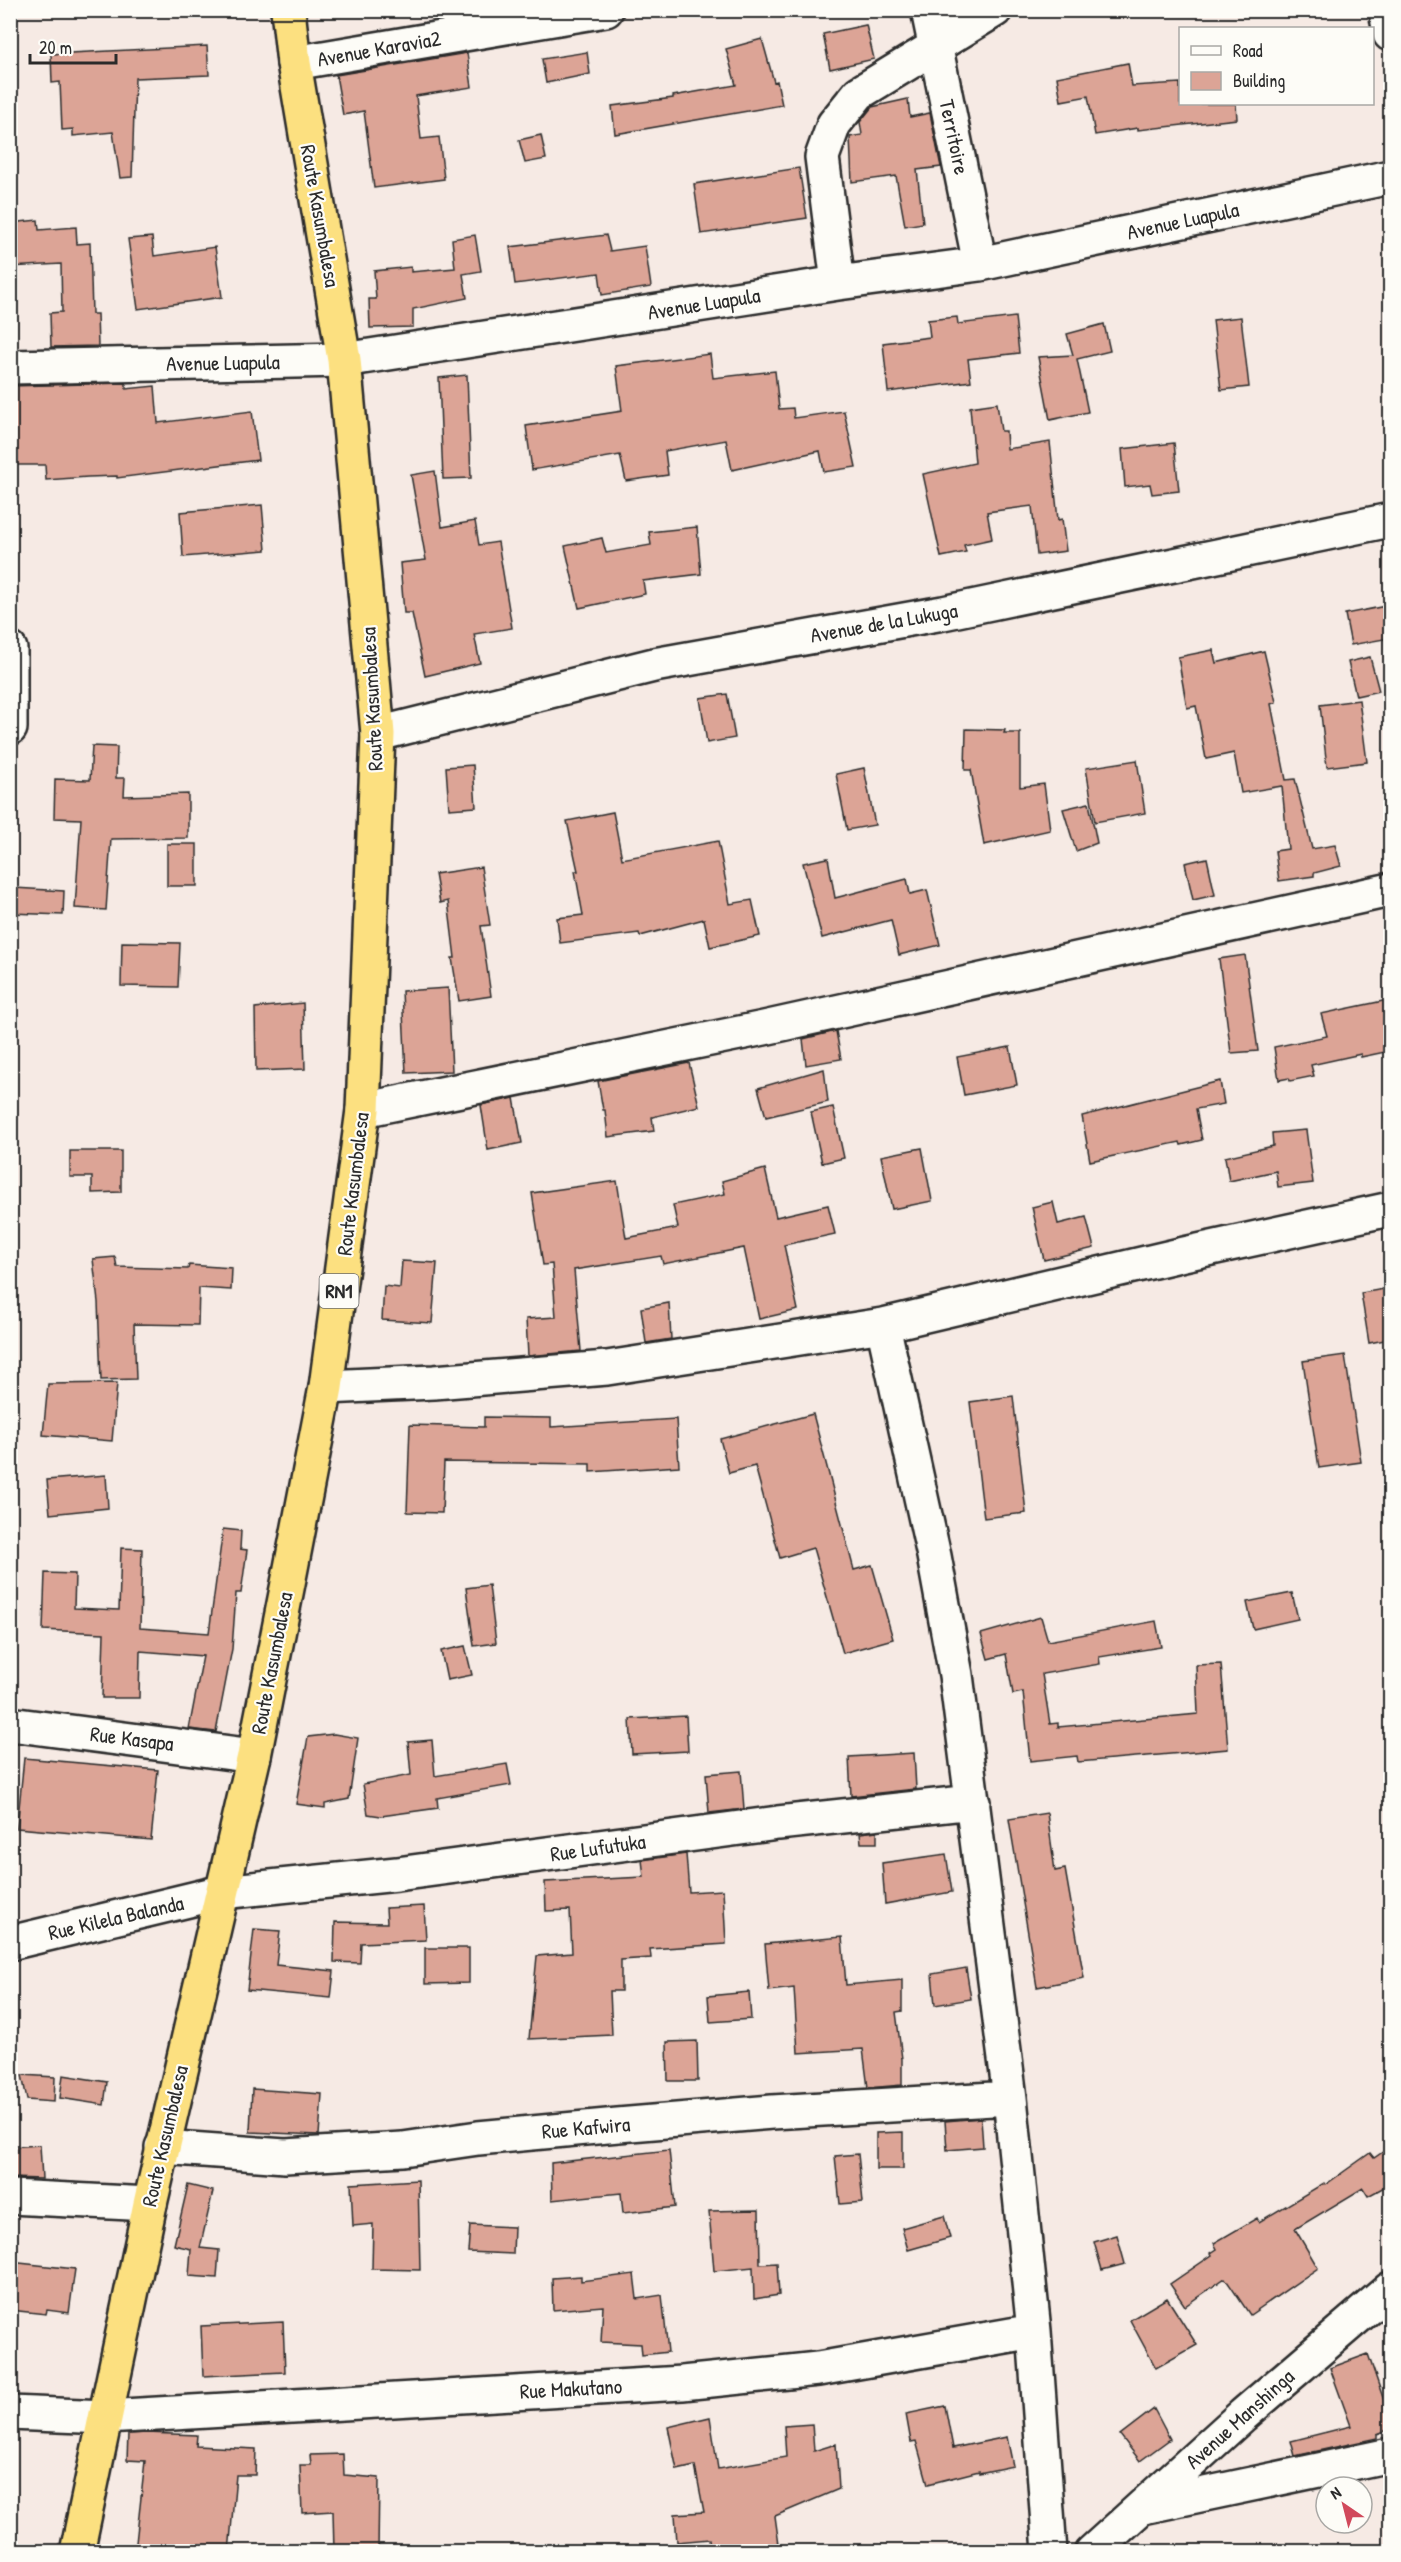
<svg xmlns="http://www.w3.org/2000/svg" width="1401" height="2562" font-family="'Patrick Hand',sans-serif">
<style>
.building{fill:#dca496;stroke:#2b2b2b;stroke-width:1.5}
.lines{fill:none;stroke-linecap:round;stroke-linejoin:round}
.street-casing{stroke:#2b2b2b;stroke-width:38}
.highway-casing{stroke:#2b2b2b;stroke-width:38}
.street{stroke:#fdfcf7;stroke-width:33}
.highway{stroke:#fce080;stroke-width:33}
.labels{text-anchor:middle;stroke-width:4.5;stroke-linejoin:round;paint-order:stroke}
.shield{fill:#fdfcf7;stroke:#6a6a68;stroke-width:1.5}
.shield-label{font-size:20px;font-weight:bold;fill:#2b2b2b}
.street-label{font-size:21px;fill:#2b2b2b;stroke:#fdfcf7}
</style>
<rect width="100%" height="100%" fill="#f6eae4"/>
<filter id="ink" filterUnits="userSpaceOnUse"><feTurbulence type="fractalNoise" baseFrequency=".0167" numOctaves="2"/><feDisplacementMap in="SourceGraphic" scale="12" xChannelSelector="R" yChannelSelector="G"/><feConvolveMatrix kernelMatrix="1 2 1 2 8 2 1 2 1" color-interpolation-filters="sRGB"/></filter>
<g filter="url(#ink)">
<path class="building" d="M866 25 874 59 830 69 823 34Z
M762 39 774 82 777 81 782 105 615 134 612 106 673 98V96L736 85 726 49Z
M207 46 209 75 135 78 132 177 120 178 113 132 73 136V129L62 130 60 82 52 83 51 54Z
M587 52 590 74 546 83 542 59Z
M467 53 472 87 416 96 421 139 439 137 444 179 374 188 364 111 343 115 336 75Z
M1128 63 1132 86 1180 83V104H1236L1237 119 1138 130V128L1095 135 1088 96 1061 101 1057 77Z
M908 99 910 117 930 113 941 167 917 170 923 223 905 226 896 176 852 182 850 137 862 135 860 122 872 107Z
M541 135 546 159 525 163 519 140Z
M799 168 807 218 701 234 694 184Z
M38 220 39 230 76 227 77 244 90 243 92 314H97L98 346 51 347 50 313 62 312 61 264 10 267V223Z
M475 235 481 271 463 274 467 298 413 309V327L370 328 369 299H376L374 271 411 267V272L455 268 452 239Z
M606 235 610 251 645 246 651 287 602 295 599 273 515 284 510 247Z
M152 237 154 256 215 247 222 297 138 309 128 239Z
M957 317 958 324 1015 317 1019 353 968 359 971 381 888 392 883 343 930 337 928 320Z
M1241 317 1249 387 1221 390 1213 320Z
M1104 324 1110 351 1077 359 1088 412 1050 420 1038 357 1073 355 1067 334Z
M710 354 713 378 775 371 779 409 793 408 794 418 844 411 856 467 824 472 820 451 732 470 726 440 665 451 668 475 626 481 620 455 532 470 526 426 622 411 616 366Z
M467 375 471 478 443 479 439 378Z
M126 383V389L155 386 158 423 252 411 258 460 117 478V476L88 477 46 480 45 465H10V386Z
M997 403 1001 431H1006L1007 449 1050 442 1058 520 1062 519 1066 551 1037 555 1032 506 987 512 992 539 964 545 966 552 941 557 923 474 975 463 970 407Z
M1174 443 1179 491 1152 494 1150 484 1125 487 1122 449Z
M435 471 442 527 475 521 479 545 498 542 512 628 474 634 480 663 425 676 412 613H404L400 563 426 560 411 475Z
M262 505 266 550 183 557 180 512Z
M697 527 701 574 643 581 645 594 579 608 565 546 602 538 606 553 651 545 649 532Z
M1386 606 1390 638 1351 645 1345 614Z
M1213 650 1216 663 1264 651 1276 702 1271 704 1286 780 1295 779 1312 849 1335 845 1341 866 1314 873V876L1279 881 1275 851 1288 849 1282 786 1241 793 1234 753 1206 759 1196 706 1187 708 1178 657Z
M1370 657 1379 691 1356 696 1348 662Z
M727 694 735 738 707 743 700 698Z
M1359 700 1367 762 1327 767 1320 705Z
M966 729 1005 730 1004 733H1020V787L1044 784 1050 830 984 845 971 770H965Z
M92 746 117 747 116 778H125L124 796 188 794V838L111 839 106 910 75 908 81 819 54 818 55 779 90 780Z
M1137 760 1145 813 1095 822 1086 768Z
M473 765 476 807 449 809 446 767Z
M864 768 875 825 847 830 836 774Z
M1089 803 1097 843 1076 851 1063 809Z
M613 812 622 859 718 841 730 904 752 900 760 936 710 947 704 919 640 936 639 933 560 943 557 918 583 915 575 871H578L567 821Z
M167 844H197V886H167Z
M828 858 835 898 907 879 910 894 927 890 940 945 899 955 891 920 822 938 803 863Z
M1207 858 1215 895 1193 900 1185 863Z
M481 867 490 925 481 926 491 996 459 1001 452 958H455L448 901 440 903 435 874Z
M14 888 64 891 63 915 11 913Z
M122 942 180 943 178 987 121 986Z
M1245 955 1258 1051 1231 1053 1219 959Z
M448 988 452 1071 406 1073 402 991Z
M1388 1000 1390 1013V1051L1361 1057V1054L1311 1065 1314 1076 1290 1081 1289 1078 1279 1080 1274 1047 1327 1036 1321 1014Z
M303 1003 305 1069 256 1071 255 1008Z
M836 1031 841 1059 806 1065 803 1039Z
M1010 1047 1017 1085 964 1095 957 1057Z
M689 1063 699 1106 652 1117 654 1131 608 1137 605 1110H603L598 1081Z
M824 1069 828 1102 766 1117 758 1088Z
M1220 1081 1224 1104 1196 1109 1202 1140 1181 1145 1180 1142 1090 1161 1082 1116Z
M514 1098 522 1143 488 1150 481 1105Z
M833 1107 844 1158 822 1163 811 1112Z
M1306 1130 1313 1183 1278 1187 1276 1171 1229 1181 1225 1157 1273 1146 1272 1133Z
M922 1148 932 1201 892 1209 881 1156Z
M70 1151H121V1192L92 1193V1177H70Z
M765 1169 776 1217 828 1205 835 1234 784 1245 798 1310 759 1319 744 1248 663 1264 661 1256 574 1270 581 1351 528 1356 526 1319 556 1317 552 1264 543 1265 532 1193 617 1181 626 1238 678 1228 673 1205 725 1194 722 1181Z
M1053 1202 1058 1224 1086 1217 1094 1248 1044 1260 1032 1207Z
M115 1257 117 1267 188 1269 189 1265 232 1268 231 1290 199 1288 198 1325 134 1324 136 1379 101 1380 98 1302 93 1259Z
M402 1261 437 1263 432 1323 382 1320 384 1286 400 1288Z
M1390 1288V1339L1369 1343 1361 1293Z
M669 1303 671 1339 646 1343 641 1308Z
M1345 1355 1361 1462 1319 1468 1303 1361Z
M117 1383 112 1441 43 1435 48 1384Z
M1013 1396 1026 1513 984 1518 970 1402Z
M813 1414 854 1570 872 1565 893 1639 843 1653 813 1548 780 1558 755 1466 729 1473 720 1439Z
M484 1417 551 1418V1427L676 1419 679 1466 590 1472V1464L444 1462 442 1513 407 1512 410 1425 484 1427Z
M106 1475 108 1508 50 1514 47 1480Z
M223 1529 241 1531 240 1549 247 1550 241 1593H236L232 1649 216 1732 189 1729 203 1656 140 1651 139 1698H102L104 1633 43 1630 45 1573 75 1574 74 1608 119 1610 121 1548 142 1549 140 1628 209 1633Z
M489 1585 496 1643 474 1646 466 1588Z
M1292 1593 1298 1619 1253 1629 1247 1602Z
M1041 1617 1048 1641 1156 1621 1161 1647 1099 1657 1100 1664 1042 1674 1050 1724 1058 1723V1727L1198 1714 1196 1665 1221 1664 1228 1749 1078 1762 1077 1756 1030 1761 1023 1692 1013 1694 1006 1654 988 1659 981 1634Z
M465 1646 472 1675 447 1680 441 1651Z
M686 1716 688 1751 632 1754 630 1719Z
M334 1734 358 1738 349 1799 325 1804V1808L296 1804 308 1737Z
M432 1740 435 1776 507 1764 511 1785 437 1798 438 1808 381 1816 368 1814 363 1784 411 1775 408 1742Z
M914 1753 916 1789 851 1796 849 1757Z
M24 1758 158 1770 151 1840 17 1828Z
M741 1771 744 1809 709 1813 706 1774Z
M1047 1813 1055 1871 1065 1869 1084 1978 1037 1987 1009 1819Z
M877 1831V1843H861L860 1833Z
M686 1854 689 1892 723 1890 726 1944 650 1949 651 1958 621 1960V1991H610L612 2035 529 2039 537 1956 572 1953 570 1910 546 1911 545 1882 644 1877 642 1860Z
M946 1854 952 1892 885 1904 882 1863Z
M424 1906 426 1940 361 1943 360 1963 334 1962 335 1922 387 1923 386 1908Z
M254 1929 280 1931 276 1965 334 1971 331 1998 247 1990Z
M842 1937 846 1985 902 1980V2011L896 2012 902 2059V2085L868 2088 863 2049 798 2053 794 1988 769 1991 765 1944Z
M425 1948H469V1983L425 1984Z
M966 1968 971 1999 935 2005 932 1974Z
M749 1992 751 2019 710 2022 708 1996Z
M697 2041 698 2081H668L667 2042Z
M22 2075 55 2077 54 2102 27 2100Z
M63 2075 107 2082 104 2105 60 2098Z
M252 2089 322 2094 319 2135 250 2132Z
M981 2118 983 2147 947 2150 945 2121Z
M903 2132V2169H876V2133Z
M40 2145 42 2179 10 2178V2147Z
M1390 2147V2184L1368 2196 1363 2188 1295 2229 1318 2268 1250 2315 1225 2278 1185 2306 1170 2284 1212 2255 1211 2253 1217 2249 1214 2243 1257 2218 1259 2222 1324 2183 1325 2185 1370 2153 1374 2158Z
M669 2150 675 2207 623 2213 621 2193 552 2200 551 2163Z
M858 2154 863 2202 840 2204 835 2156Z
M418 2180 420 2270 372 2269 373 2224 353 2226 351 2184Z
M188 2185 213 2191 200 2248 219 2250 217 2278 189 2276 191 2249 174 2245Z
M759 2210 760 2264 777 2263 779 2295 754 2299 753 2267 714 2271 709 2211Z
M944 2216 950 2238 908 2250 902 2228Z
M470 2225 514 2227 513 2254 468 2252Z
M1117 2235 1125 2264 1102 2270 1094 2242Z
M10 2262 75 2269 69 2313 47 2310 46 2314 10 2310Z
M634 2274 637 2299 662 2295 668 2352 642 2355 641 2344 601 2342 603 2306 553 2310 552 2278 581 2276V2281Z
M1167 2298 1197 2345 1156 2368 1130 2320Z
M283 2322 285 2372 203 2376 201 2326Z
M1368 2354 1390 2418V2429L1377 2434V2438L1295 2456 1291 2441 1351 2426 1330 2368Z
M945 2406 953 2448 1007 2437 1013 2466 979 2473V2471L928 2484 916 2441 911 2442 906 2414Z
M1154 2409 1170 2439 1140 2461 1120 2435Z
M710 2417 718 2469 786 2457 784 2426 812 2424 814 2451 836 2444 839 2489 775 2516 780 2552H710L709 2539 677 2542 675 2514 704 2512 695 2466 677 2470 668 2427Z
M147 2433 197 2435 196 2446 256 2449 255 2475H236L229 2552H135L145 2461 127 2460 128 2434Z
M343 2454 344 2475 379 2478 378 2552H334L333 2511 302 2513 300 2465H311L310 2455Z"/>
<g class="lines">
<g class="street-casing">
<path id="street" d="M928 10 980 264
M1386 10 1390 34
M294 63 606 10
M838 283 822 157 834 124 859 93 995 10
M10 367 344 360 838 283 980 264 1390 177
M10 649V728
M378 734 654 665 943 613 1390 520
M363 1110 764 1028 1390 890
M883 1325 934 1556 956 1675 1010 2098 1034 2331 1050 2552
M326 1387 434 1382 607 1368 883 1325 1184 1254 1390 1209
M10 1724 254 1756
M10 1943 222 1892 397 1874 778 1823 973 1802
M162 2147 285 2156 403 2149 478 2138 618 2125 772 2112 1010 2098
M10 2197 150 2204
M10 2413 106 2417 682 2383 818 2369 1034 2331
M1143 2507 1390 2455
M1092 2552 1243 2415 1390 2289"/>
</g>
<g class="highway-casing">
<path id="highway" d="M77 2552 150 2204 254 1756 291 1568 326 1387 363 1110 378 734 344 360 294 63 288 10"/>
</g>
<use href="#street" class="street"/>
<use href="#highway" class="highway"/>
</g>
</g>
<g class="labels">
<rect class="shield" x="319.5" y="1274" width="39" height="34" rx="4.5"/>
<g class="shield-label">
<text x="339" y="1298">RN1</text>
</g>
<g class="street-label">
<text transform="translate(379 49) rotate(-10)" y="7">Avenue Karavia2</text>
<text transform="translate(954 137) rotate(78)" y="7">Territoire</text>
<text transform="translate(320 216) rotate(80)" y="7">Route Kasumbalesa</text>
<text transform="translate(1183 221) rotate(-12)" y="7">Avenue Luapula</text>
<text transform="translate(704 304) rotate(-9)" y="7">Avenue Luapula</text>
<text transform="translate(223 363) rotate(-1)" y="7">Avenue Luapula</text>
<text transform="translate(884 623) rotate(-10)" y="7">Avenue de la Lukuga</text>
<text transform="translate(372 699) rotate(-93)" y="7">Route Kasumbalesa</text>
<text transform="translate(353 1184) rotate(-83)" y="7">Route Kasumbalesa</text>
<text transform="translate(272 1663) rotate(-79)" y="7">Route Kasumbalesa</text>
<text transform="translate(132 1739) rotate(7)" y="7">Rue Kasapa</text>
<text transform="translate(598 1848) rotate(-8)" y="7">Rue Lufutuka</text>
<text transform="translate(116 1918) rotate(-13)" y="7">Rue Kilela Balanda</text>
<text transform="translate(586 2128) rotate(-5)" y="7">Rue Kafwira</text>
<text transform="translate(165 2136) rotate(-77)" y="7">Route Kasumbalesa</text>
<text transform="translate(571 2389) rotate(-3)" y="7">Rue Makutano</text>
<text transform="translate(1240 2419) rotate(-42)" y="7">Avenue Manshinga</text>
</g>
</g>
<rect width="1401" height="2562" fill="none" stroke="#fdfcf7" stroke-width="36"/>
<rect x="18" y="18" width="1365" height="2526" fill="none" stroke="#2b2b2b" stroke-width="2" filter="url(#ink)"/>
<rect x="1179" y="27" width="195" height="78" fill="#fdfcf7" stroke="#a9a8a5" stroke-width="1.5"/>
<rect x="1191" y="46" width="30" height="9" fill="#fdfcf7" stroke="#a9a8a5" stroke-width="1.5"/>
<text x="1233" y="57" font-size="18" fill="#2b2b2b">Road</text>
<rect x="1191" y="72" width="30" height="18" fill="#dca496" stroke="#a9a8a5" stroke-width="1.5"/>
<text x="1233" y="87" font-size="18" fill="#2b2b2b">Building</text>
<g transform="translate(1344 2505) rotate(325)"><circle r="28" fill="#fdfcf7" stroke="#a9a8a5" stroke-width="1.5"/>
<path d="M0-4.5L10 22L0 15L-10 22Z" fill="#d1495b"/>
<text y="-9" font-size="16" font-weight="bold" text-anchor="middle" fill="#2b2b2b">N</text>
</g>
<path d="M30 54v9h86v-9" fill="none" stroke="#2b2b2b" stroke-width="3"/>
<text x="39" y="54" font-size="18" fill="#2b2b2b" stroke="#fdfcf7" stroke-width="4.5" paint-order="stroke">20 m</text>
</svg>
